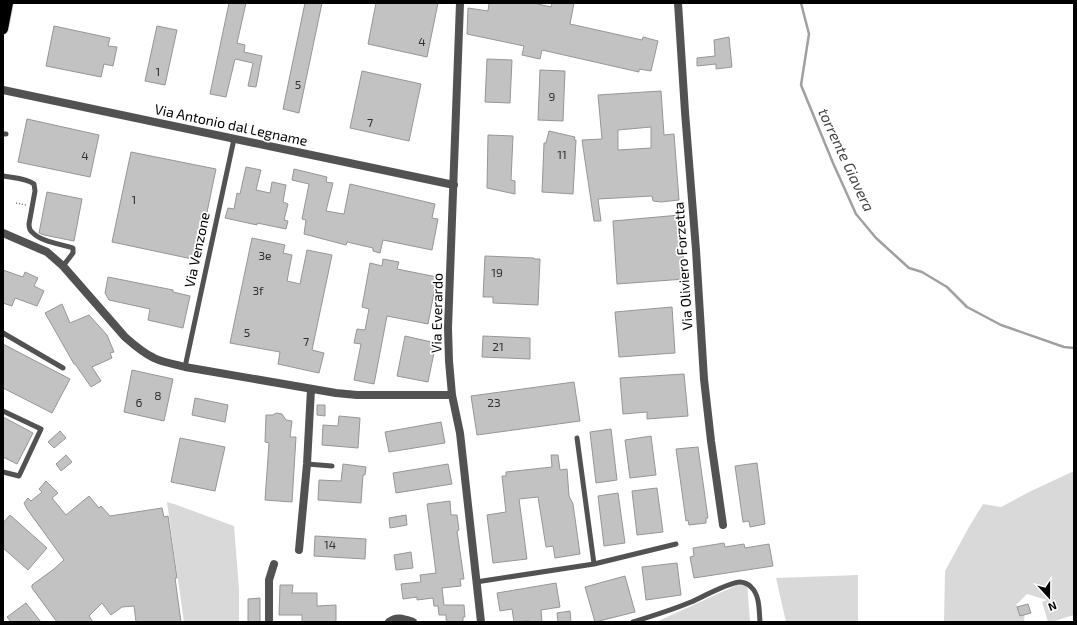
<svg xmlns="http://www.w3.org/2000/svg" width="1077" height="625" font-family="'Exo 2',sans-serif">
<style>
.green{fill:#d9d9d9}
.lines{fill:none;stroke-linecap:round;stroke-linejoin:round}
.stream{stroke:#a0a0a0;stroke-width:2.5}
.building{fill:#c2c2c2;stroke:#969696;fill-rule:evenodd}
.primary-casing{stroke:#dbdbdb;stroke-width:12}
.path{stroke:#747474;stroke-width:1.5;stroke-dasharray:1 2;stroke-linecap:butt}
.lane{stroke:#525252;stroke-width:5}
.street{stroke:#525252;stroke-width:8}
.primary{stroke:#000;stroke-width:10}
.labels{text-anchor:middle;stroke-width:3.5;stroke-linejoin:round;paint-order:stroke}
.number-label{font-size:12px;fill:#303030}
.street-label{font-size:14px;fill:#000;stroke:#fff}
.water-label{font-size:15px;font-style:italic;fill:#414141;stroke:#fff}
</style>
<rect width="100%" height="100%" fill="#fff"/>
<path class="green" d="M1074 471V615L1051 622H1048L1042 602 1047 600 1027 594 1016 605 1025 610 1024 622H944L945 571 969 527 983 504 1001 507 1029 492Z
M167 502 174 504 234 526 239 589V622H184Z
M858 575V622H786L776 578Z
M746 581H747L750 622H656Z"/>
<g class="lines">
<path class="stream" d="M801 3 809 34 801 85 833 163 856 214 876 238 909 268 922 272 947 287 967 307 1001 325 1064 347 1074 348"/>
</g>
<path class="building" d="M229 3H246L237 43 245 45 244 52 262 56 256 87 248 86 253 63 235 59 226 97 210 94Z
M305 3H322L299 113 283 109Z
M376 3H438L427 57 368 44Z
M489 3H534L551 7 552 3H574L570 24 642 40 643 37 658 41 651 71 639 69V72L542 50 540 59 522 55 524 46 467 34 468 8 488 11Z
M54 26 110 38 108 46 117 47 113 66 104 64 101 77 46 66Z
M157 26 177 30 165 85 145 81Z
M729 37 732 67 716 69V64L697 66V58L715 56 714 40Z
M487 59 512 60 510 103 485 102Z
M540 70 565 71 563 121 538 120Z
M362 71 421 84 409 141 350 128Z
M661 91 664 135 674 134 679 200 661 202 653 201 652 196 598 199 601 221H594L582 140 602 139 598 95ZM651 127V148L618 150V130Z
M27 119 99 135 90 177 18 162Z
M549 131 575 137 574 140H576L573 194 542 192 544 143H546Z
M488 135 513 136 511 180 515 181V194L487 188Z
M131 152 216 169 197 260 112 242Z
M246 167 261 170 256 190 270 193 272 182 286 185 283 202 288 204 284 220 288 221 286 229 257 223V225L225 218 228 208 234 209 237 193 240 194Z
M294 169 327 177 326 182 333 183 326 211 344 214 350 184 435 204 432 218 438 219 432 250 383 240 380 253 373 251V248L347 242 346 245 304 234 306 220 302 219 309 184 292 180Z
M47 192 82 199 74 241 44 235 39 233Z
M680 215 685 279 617 284 613 221Z
M252 238 285 245 283 253 292 255 287 281 300 284 307 250 332 255 312 350 324 353 319 373 278 364 280 352 230 343Z
M485 256 534 258V259H540L538 305 493 303V297H483Z
M383 259 399 262 397 269 437 277 428 324 387 316 374 384 354 380 361 344 354 343 357 329 365 330 369 309 362 307 370 263 382 266Z
M3 270 23 277 25 272 38 278 34 286 44 291 37 306 15 298 12 306 3 303Z
M108 277 173 290V292L190 296 183 328 148 320 150 309 109 300 105 293Z
M62 304 70 323 89 315 107 335 114 352 110 353 112 358 92 367 101 381 91 387 75 364H74L45 313Z
M672 307 675 353 619 357 615 312Z
M405 336 436 343 428 382 397 376Z
M483 336 530 338V359L482 357Z
M3 344 70 379 52 413 3 388Z
M132 370 173 379 164 421 124 412Z
M684 374 688 416 647 419V412L623 414 620 378Z
M574 382 580 421 477 435 471 396Z
M195 398 228 405 225 422 192 415Z
M317 405H325V416L317 415Z
M276 413 282 414 286 420 292 421 290 437H296L292 502 265 500 269 443 265 442 266 415H273Z
M339 416 360 418 358 448 322 445 323 425 338 426Z
M3 417 33 433 17 464 3 457Z
M441 422 445 443 389 452 385 432Z
M611 429 617 480 596 483 590 432Z
M60 431 66 438 54 448 48 442Z
M651 436 656 475 630 478 625 440Z
M180 438 225 447 215 491 171 482Z
M698 447 708 518H706V523L689 525 688 520 686 521 676 449Z
M66 455 72 462 61 471 56 464Z
M551 455H558L560 470 567 469 569 496 573 504 580 554 555 558 553 546 546 547 538 497 519 499 527 559 493 563 487 515 506 512 502 476H506V472L552 467Z
M757 463 765 524 750 527 749 521 743 522 735 466Z
M343 464 366 467 365 475H363L361 503 318 500 319 480 341 481Z
M448 464 452 484 396 493 393 473Z
M46 481 58 493 52 498 66 515 89 496 99 508 101 506 110 516 162 508 164 517 168 516 177 578H175L181 622H136L134 606 122 607 111 615 102 603 89 616 93 622H57L32 588V585L54 569 64 560 27 509 24 503 28 498 31 501 42 492 39 489Z
M657 488 663 532 637 535 632 491Z
M618 493 625 543 604 546 598 496Z
M450 501 451 515H457L459 530 457 531 464 579H460L461 586 442 588 444 605H464L465 617H463V622H449L446 620V615H439L438 606H434L433 598 417 600V597L403 599 401 584 421 582 420 575 436 573 427 504Z
M10 515 47 548 28 570 3 548V523Z
M406 515 407 525 390 528 389 518Z
M315 536 366 539 365 559 314 556Z
M724 543 725 547 744 544 745 548 769 544 773 566 694 578 690 557 694 556 693 548Z
M411 552 413 568 396 570 394 555Z
M677 563 681 595 646 600 642 567Z
M625 576 635 612 595 622 585 587Z
M556 583 560 607 541 610 542 622H530L529 621 514 622 512 609 500 611 497 593Z
M280 585H293L292 593H317V606L336 605V622H302V615H279Z
M260 598V622H248V599Z
M26 603 41 622H11L7 617Z
M1028 604 1031 613 1020 616 1017 607Z
M570 611 571 622H558L557 613Z"/>
<g class="lines">
<g class="primary-casing">
<path id="primary" d="M3 29 8 3"/>
</g>
<path class="path" d="M16 203 26 205"/>
<path class="lane" d="M3 134H6
M3 176C13 178 26 178 34 184L35 191 29 224C29 227 30 231 33 233 42 242 61 244 73 248V253L63 266
M3 333 63 368
M185 367 234 139
M3 411 41 429 19 476 3 472
M577 438 594 564
M307 464 332 466
M476 582 594 564 676 544
M633 622C652 616 672 610 691 602 702 597 730 582 740 582 743 582 749 584 751 587 760 595 759 611 760 622"/>
<path class="street" d="M460 3 448 328 449 361 452 395 460 433 481 622
M678 3 685 112 696 250 704 379 711 441 723 525
M3 90 454 185
M3 233 47 252 63 266 125 337C134 345 143 353 154 358 164 363 175 364 185 367L336 393 357 395H452
M299 550 307 464 311 389
M269 622V580L274 564
M389 622C397 616 404 619 413 622"/>
<use href="#primary" class="primary"/>
</g>
<g class="labels">
<g class="number-label">
<text x="422" y="46">4</text>
<text x="158" y="76">1</text>
<text x="298" y="89">5</text>
<text x="552" y="101">9</text>
<text x="370" y="127">7</text>
<text x="562" y="159">11</text>
<text x="85" y="160">4</text>
<text x="134" y="204">1</text>
<text x="265" y="260">3e</text>
<text x="497" y="277">19</text>
<text x="258" y="295">3f</text>
<text x="247" y="337">5</text>
<text x="306" y="346">7</text>
<text x="498" y="351">21</text>
<text x="158" y="400">8</text>
<text x="139" y="407">6</text>
<text x="494" y="407">23</text>
<text x="330" y="549">14</text>
</g>
<g class="street-label">
<text transform="translate(231 125) rotate(12)" y="5">Via Antonio dal Legname</text>
<text transform="translate(197 250) rotate(-78)" y="5">Via Venzone</text>
<text transform="translate(683 266) rotate(-94)" y="5">Via Oliviero Forzetta</text>
<text transform="translate(437 313) rotate(-89)" y="5">Via Everardo</text>
</g>
<g class="water-label">
<text transform="translate(846 160) rotate(65)" y="5">torrente Giavera</text>
</g>
</g>
<rect width="1077" height="625" fill="none" stroke="#000000" stroke-width="8"/>
<g transform="translate(1049 597) rotate(159)" stroke="#ffffff" stroke-width="3" paint-order="stroke">
<path d="M0-3L7 15L0 10L-7 15Z" fill="#000000"/>
<text y="-6" font-size="11" font-weight="bold" text-anchor="middle" fill="#000000">N</text>
</g>
</svg>
